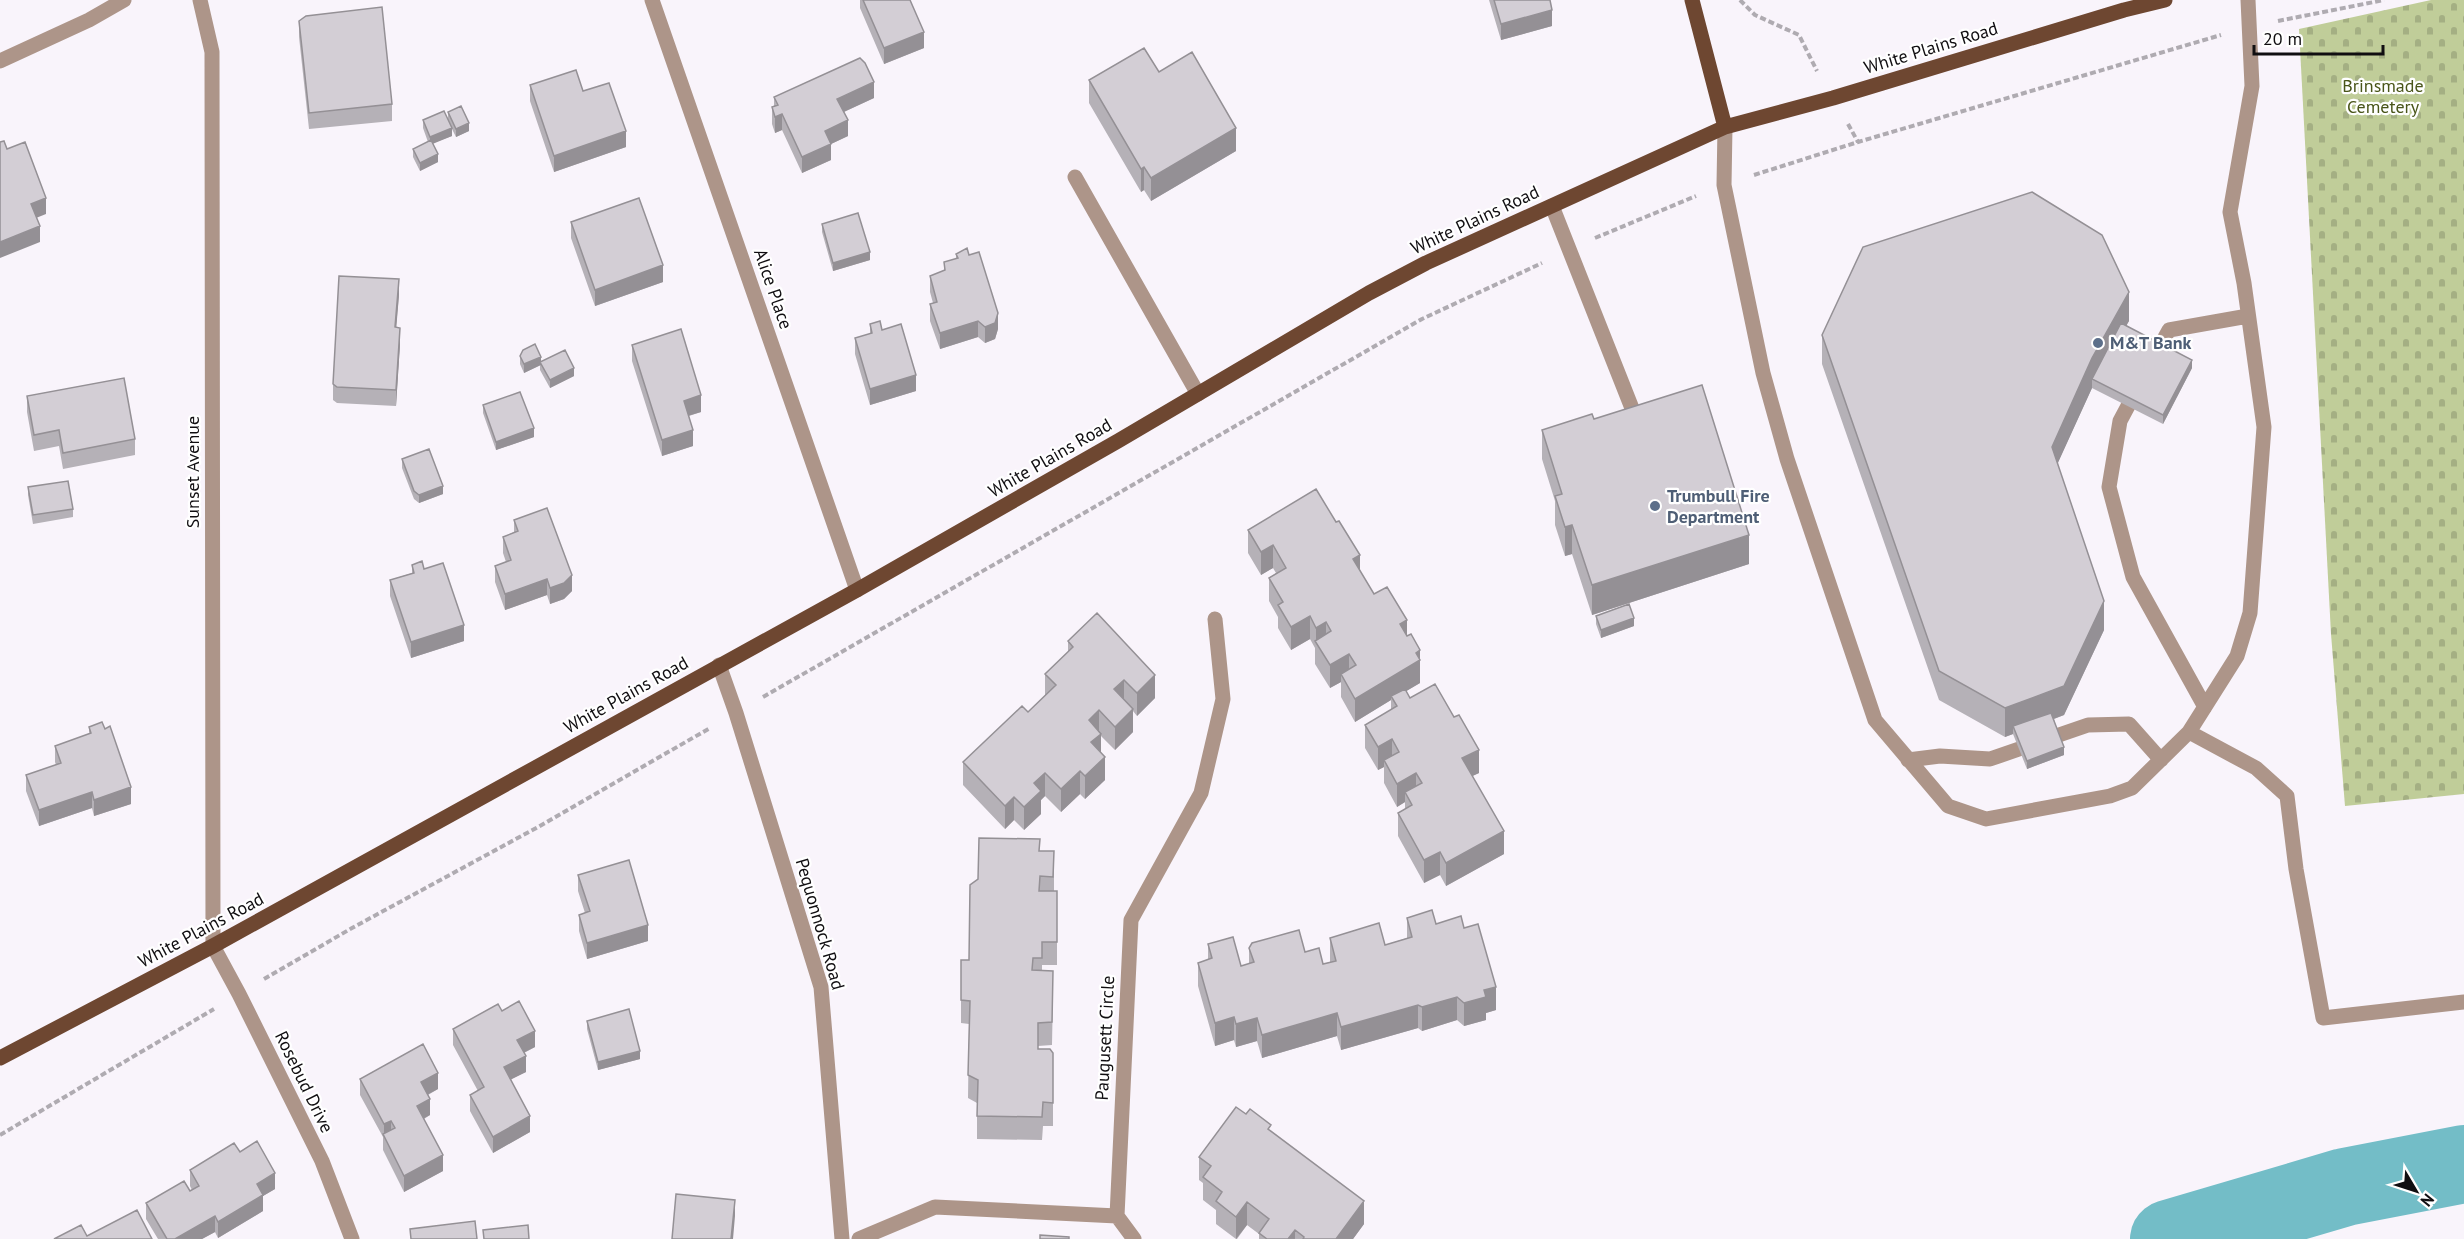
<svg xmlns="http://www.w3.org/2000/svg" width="2464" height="1239" font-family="'PT Sans',sans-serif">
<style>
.cemetery{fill:url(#cemetery-stones)}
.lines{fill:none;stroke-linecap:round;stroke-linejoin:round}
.river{stroke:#73bdc7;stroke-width:78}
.path{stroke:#afabb1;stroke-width:4;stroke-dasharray:6 3;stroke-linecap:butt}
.minor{stroke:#ad9589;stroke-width:15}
.major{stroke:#6e4731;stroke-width:15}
.wall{fill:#b5b1b7}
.shaded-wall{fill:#949095}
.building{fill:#d3ced5;stroke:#949095;stroke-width:1.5}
.service-dot{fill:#5c6f8a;stroke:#fff;stroke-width:2}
.labels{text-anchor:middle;stroke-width:4.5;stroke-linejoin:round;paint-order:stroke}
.street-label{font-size:18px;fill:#100e11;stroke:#fff}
.park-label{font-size:18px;fill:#495519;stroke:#fff}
.service-label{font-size:18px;font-weight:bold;fill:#4e5e75;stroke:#fff;text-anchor:start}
</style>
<defs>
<pattern id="cemetery-stones" width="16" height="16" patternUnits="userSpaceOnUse" patternTransform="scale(1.5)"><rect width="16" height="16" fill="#c0cd99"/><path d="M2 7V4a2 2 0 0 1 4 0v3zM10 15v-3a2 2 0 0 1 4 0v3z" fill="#a4af83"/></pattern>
</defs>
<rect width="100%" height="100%" fill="#f9f4fb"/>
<path class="cemetery" d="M2431 0H2464V794L2345 806 2331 634 2299 29Z"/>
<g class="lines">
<path class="river" d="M2169 1239 2345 1187 2464 1164"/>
<path class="path" d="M1740 0 1755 15 1799 35 1817 71
M2278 21 2384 0
M1848 124 1858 142
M1754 175 1858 142 2221 35
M1595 238 1696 196
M763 697 1422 319 1542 263
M264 979 352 928 538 827 710 728
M0 1135 214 1009"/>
<path class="minor" d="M200 0 212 52 213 946 239 994 322 1161 352 1239
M652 0 857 590
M0 61 89 20 124 0
M1725 127 1724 185 1763 373 1787 459 1875 720 1948 806 1986 819 2110 796 2132 788 2189 732 2237 656 2250 613 2264 427 2244 283 2230 212 2252 86 2248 0
M1075 177 1198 394
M1552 206 1639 426
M2158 350 2169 330 2248 316
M2128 406 2120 421 2109 487 2133 577 2205 707
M719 665 736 713 821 987 842 1239
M2189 732 2256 768 2287 796 2296 869 2323 1018 2464 1002
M2056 736 2088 725 2129 724 2161 760
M1908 760 1940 756 1990 759 2019 749
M1117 1216 1134 1239
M859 1239 935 1207 1117 1216 1131 920 1201 793 1223 699 1215 619"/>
<path class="major" d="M1692 0 1725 127
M0 1058 213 946 857 590 1118 441 1369 293 1426 263 1725 127 1833 98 2124 10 2165 0"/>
</g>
<path class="wall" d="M860 0H910L924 48 884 64 860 8Z
M1489 0H1550L1552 26 1501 40Z
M299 21 392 104V121L309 129 299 37Z
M1159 72 1236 151 1151 201 1144 190 1141 192 1089 103V80Z
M530 85 626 147 554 172 530 101Z
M774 97 874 98 844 112 848 136 831 144V160L802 173 782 130 775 133 772 124V107L774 106Z
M448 112 469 131 456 137 451 127 452 136 433 143 438 162 420 171 413 157V149L428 142 423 128V120L448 119Z
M571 222 663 282 595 306 571 238Z
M822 224 870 260 833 271 822 232Z
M956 254 998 329 995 339 985 343 978 337 940 349 930 321V304L933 303 930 292V276L944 271V262L956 259Z
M399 295 396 327 400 344 396 406 337 403 333 400V384Z
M2129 321 2126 325 2192 368 2163 424 2092 388 2057 464 2104 630 2064 715 2054 719 2064 755 2027 769 2013 734 2005 737 1939 700 1822 364V335Z
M870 324 882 330 916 391 870 405 855 354V338L870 334Z
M632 345 701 412 689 416 693 446 662 456 632 361Z
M520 356 541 362 574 376 550 388 540 370V365L524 373 520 364Z
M27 396 135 439V455L63 469 59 446 34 451 27 412Z
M483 405 534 437 496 450 483 413Z
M1594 419 1749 564 1592 615 1572 554 1565 556 1555 525V501L1542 459V430Z
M402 459 443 494 419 503 414 499 402 468Z
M28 487 73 509V517L33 524 28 495Z
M514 520 572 591 564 599 550 604 547 595 505 610 495 582V566L506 562 503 553V537L514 532Z
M1248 530 1360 571 1374 594 1407 635 1420 673V683L1406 691 1410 698 1479 773 1472 776 1504 854 1446 886 1440 875 1424 883 1398 836V813L1405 809V802L1397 807 1384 783V767L1378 770 1365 748V725L1391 710V700L1355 722 1341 697V682L1330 688 1315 664V648L1310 639 1291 650 1278 628V617L1269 601V578L1276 573 1273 568 1261 575 1248 553Z
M412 565 464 641 411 658 390 596V580L412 573Z
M1596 616 1634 626 1601 638 1596 624Z
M1068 641 1155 698 1137 716 1133 711V732L1115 750 1101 736V752L1105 780 1085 799 1080 794 1061 812 1045 796 1041 800V814L1024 830 1014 820 1005 829 963 785V762L1028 712 1045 696V674L1068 652Z
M89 727 131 804 94 816 92 808 39 826 26 791V775L56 765 55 762V746L89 734Z
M1040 851H1054V891H1057V965H1042V970L1053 994 1052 1045 1038 1046V1049L1053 1053V1126H1043L1042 1140 977 1139V1103L968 1098 969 1024 961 1023V960H969Z
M578 875 648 941 587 959 579 931V915L585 913 578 891Z
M1407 918 1464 928 1496 1010 1486 1013V1020L1464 1026 1457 1020 1422 1031 1418 1028 1341 1050 1337 1036 1262 1058 1257 1041 1236 1047 1234 1040 1215 1046 1198 986V963L1208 960V944L1241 966 1249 964V948L1305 952 1323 964 1330 962V938L1385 945 1407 938Z
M502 1011 535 1047 524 1053 526 1072 511 1079 530 1132 493 1153 470 1111V1095L478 1091 453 1045V1029Z
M587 1021 640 1059 598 1070 587 1029Z
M360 1079 438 1089 428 1095 430 1115 424 1119 443 1171 404 1192 383 1150V1137L360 1095Z
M1271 1131 1364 1224 1353 1239H1259V1234L1247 1225 1237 1239H1236L1216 1224V1210L1203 1200V1183L1199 1180V1157Z
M240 1152 275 1189 263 1196V1211L218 1238 215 1232 202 1239H158L146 1219V1203L190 1191 192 1190 190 1186V1170Z"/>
<path class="shaded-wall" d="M1552 10V26L1501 40V24Z
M924 32V48L884 64V48Z
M874 82V98L837 115V99Z
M782 114V130L775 133V117Z
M848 120V136L831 144V160L802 173V157L825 131Z
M469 123V131L456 137V129Z
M452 128V136L430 145V137Z
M1236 128V151L1151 201V178Z
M626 131V147L554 172V156Z
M438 154V162L420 171V163Z
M1144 167V190L1141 192V169Z
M46 198V214L31 220V204Z
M40 226V242L0 258V242Z
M870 252V260L833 271V263Z
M663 265V282L595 306V290Z
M399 279V295L395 343V327Z
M2129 292V321L2096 381 2092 379V388L2052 476V447L2092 358Z
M998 313V329L995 339 985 343V327Z
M978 321V337L940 349V333Z
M400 328V344L396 406V390Z
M541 357V365L524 373V364Z
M2192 360V368L2163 424V415Z
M574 368V376L550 388V380Z
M916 375V391L870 405V389Z
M701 395V412L684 417V401Z
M534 428V437L496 450V442Z
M693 430V446L662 456V440Z
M443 486V494L419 503V495Z
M1572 525V554L1565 556V527Z
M1749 535V564L1592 615V585Z
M1273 545V568L1261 575V552Z
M1360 555V578L1353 559Z
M572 575V591L564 599 550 604V588Z
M547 579V595L505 610V594Z
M2104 601V630L2064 715 2016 733 2013 726V734L2005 737V708Z
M1310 616V639L1291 650V627Z
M1634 618V626L1601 638V630Z
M1407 620V643L1400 624Z
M1326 622V645L1316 643V628Z
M464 625V641L411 658V642Z
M1420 650V683L1393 699 1391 696V700L1355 722V699Z
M1349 654V677L1341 674V682L1330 688V665Z
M1155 675V698L1137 716V693Z
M1124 680V703L1114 689Z
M1133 709V732L1115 750V727Z
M1099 710V733L1089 720Z
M1101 734V757L1091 742Z
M1392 739V762L1384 760V767L1378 770V747Z
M2064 747V755L2027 769V761Z
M1479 750V773L1462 781V758Z
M1105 757V780L1085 799V776Z
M1080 771V794L1061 812V789Z
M1045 773V796L1041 800V814L1024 830V807L1034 783Z
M1416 773V796L1405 792V802L1397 807V784Z
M131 787V804L94 816V800Z
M92 792V808L39 826V810Z
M1014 797V820L1005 829V806Z
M1504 831V854L1446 886V863Z
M1440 852V875L1424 883V860Z
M648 925V941L587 959V943Z
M1496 987V1010L1486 1013V1020L1464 1026V1003L1484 990Z
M1457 997V1020L1422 1031V1007Z
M1418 1005V1028L1341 1050V1027Z
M1337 1013V1036L1262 1058V1035Z
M1234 1017V1040L1215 1046V1023Z
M1257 1018V1041L1236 1047V1024Z
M535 1031V1047L517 1056V1040Z
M640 1051V1059L598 1070V1062Z
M526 1056V1072L504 1083V1067Z
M438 1073V1089L421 1098V1082Z
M430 1099V1115L417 1122V1106Z
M530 1116V1132L493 1153V1137Z
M391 1121V1137H384V1124Z
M443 1155V1171L404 1192V1176Z
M275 1173V1189L263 1196V1211L218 1238V1222L257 1184Z
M735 1200V1216L733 1239H731Z
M1364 1201V1224L1353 1239H1336Z
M1247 1202V1225L1236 1239V1217Z
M215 1216V1232L202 1239H175Z
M1295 1230V1239H1288Z"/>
<path class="building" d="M863 0H910L924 32 884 48Z
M1494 0H1550L1552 10 1501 24Z
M382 7 392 104 309 113 299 21 306 16Z
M1144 48 1159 72 1192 52 1236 128 1151 178 1144 167 1141 169 1089 80Z
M860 58 865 63 874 82 837 99 848 120 825 131 831 144 802 157 782 114 775 117 772 107 778 105 774 97Z
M576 70 583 91 609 83 626 131 554 156 530 85Z
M461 106 469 123 456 129 448 112Z
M444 111 452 128 430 137 423 120Z
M431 140 438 154 420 163 413 149Z
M4 141 7 149 25 142 46 198 31 204 40 226 0 242V142Z
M2032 192 2102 235 2129 292 2092 358 2052 447 2104 601 2064 686 2005 708 1939 671 1822 335 1863 247Z
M639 198 663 265 595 290 571 222Z
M858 213 870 252 833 263 822 224Z
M967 248 969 255 979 252 998 313 995 323 985 327 978 321 940 333 930 304 937 302 930 276 945 270 944 262 958 258 956 254Z
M339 276 399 279 395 327 400 328 396 390 337 387 333 384Z
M880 321 882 330 901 324 916 375 870 389 855 338 872 333 870 324Z
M2121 323 2192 360 2163 415 2092 379Z
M681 329 701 395 684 401 693 430 662 440 632 345Z
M535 344 541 357 524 364 520 356 523 350Z
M565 350 574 368 550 380 540 362Z
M124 378 135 439 63 453 59 430 34 435 27 396Z
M1702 385 1749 535 1592 585 1572 525 1565 527 1555 496 1562 494 1542 430 1592 414 1594 419Z
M520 392 534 428 496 442 483 405Z
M429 449 443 486 419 495 414 491 402 459Z
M68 481 73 509 33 515 28 487Z
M1316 489 1336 522 1339 521 1360 555 1353 559 1374 594 1387 587 1407 620 1400 624 1407 636 1411 634 1420 650 1416 653 1420 660 1355 699 1341 674 1356 665 1349 654 1330 665 1315 641 1331 631 1326 622 1316 628 1310 616 1291 627 1278 605 1283 602 1269 578 1286 568 1273 545 1261 552 1248 530Z
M547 508 572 575 564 583 550 588 547 579 505 594 495 566 511 560 503 537 518 531 514 520Z
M422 561 424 569 443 563 464 625 411 642 390 580 414 573 412 565Z
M1629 604 1634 618 1601 630 1596 616Z
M1097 613 1155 675 1137 693 1124 680 1114 689 1133 709 1115 727 1099 710 1089 720 1101 734 1091 742 1105 757 1085 776 1080 771 1061 789 1045 773 1034 783 1041 791 1024 807 1014 797 1005 806 963 762 1022 706 1028 712 1056 685 1045 674 1073 647 1068 641Z
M1435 684 1454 717 1459 715 1479 750 1462 758 1504 831 1446 863 1440 852 1424 860 1398 813 1412 805 1405 792 1422 783 1416 773 1397 784 1384 760 1399 752 1392 739 1378 747 1365 725 1397 706 1391 696 1405 689 1410 698Z
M2051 713 2064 747 2027 761 2013 726Z
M102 722 105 729 110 726 131 787 94 800 92 792 39 810 26 775 61 763 55 746 91 733 89 727Z
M979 838 1040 839 1039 851H1054L1053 877 1040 876 1039 891H1057V942H1042V958H1033L1032 970 1053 971 1052 1022 1038 1023V1049H1050L1053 1053V1103L1043 1102 1042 1117 977 1116 978 1080 968 1075 970 1001 961 1000V960H969L970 885 978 879Z
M629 860 648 925 587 943 579 915 590 911 578 875Z
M1432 910 1436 924 1461 916 1464 928 1478 924 1496 987 1484 990 1486 997 1464 1003 1457 997 1422 1007 1418 1005 1341 1027 1337 1013 1262 1035 1257 1018 1236 1024 1234 1017 1215 1023 1198 963 1212 958 1208 944 1233 937 1241 966 1254 962 1249 948 1252 943 1299 930 1305 952 1319 948 1323 964 1336 961 1330 938 1379 923 1385 945 1412 937 1407 918Z
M519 1001 535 1031 517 1040 526 1056 504 1067 530 1116 493 1137 470 1095 484 1087 453 1029 498 1004 502 1011Z
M629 1009 640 1051 598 1062 587 1021Z
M423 1044 438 1073 421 1082 430 1099 417 1106 443 1155 404 1176 383 1134 395 1128 391 1121 384 1124 360 1079Z
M1236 1107 1246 1114 1250 1109 1271 1125 1268 1129 1364 1201 1336 1239H1303L1304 1237 1295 1230 1288 1239H1267L1259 1233 1269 1219 1247 1202 1236 1217 1216 1201 1222 1192 1203 1177 1211 1166 1199 1157Z
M257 1141 275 1173 257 1184 263 1195 218 1222 215 1216 175 1239H167L146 1203 184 1181 190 1191 199 1186 190 1170 234 1143 240 1152Z
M676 1194 735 1200 731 1239H672Z
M137 1210 152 1239H54L81 1225 87 1236Z
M475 1221 477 1239H411L410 1229Z
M528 1225 529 1239H484L483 1230Z
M1040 1235 1069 1237V1239H1040Z"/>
<g class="service-dot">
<circle cx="2098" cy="343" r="6"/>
<circle cx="1655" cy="506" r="6"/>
</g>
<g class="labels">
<g class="street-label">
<text transform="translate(1931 48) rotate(-17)" y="6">White Plains Road</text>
<text transform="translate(1475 220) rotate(-25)" y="6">White Plains Road</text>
<text transform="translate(773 289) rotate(71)" y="6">Alice Place</text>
<text transform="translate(1050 458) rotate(-30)" y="6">White Plains Road</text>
<text transform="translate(193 472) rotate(-90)" y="6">Sunset Avenue</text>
<text transform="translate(626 695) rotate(-29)" y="6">White Plains Road</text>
<text transform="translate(820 924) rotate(74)" y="6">Pequonnock Road</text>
<text transform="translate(201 930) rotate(-28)" y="6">White Plains Road</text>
<text transform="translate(1105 1038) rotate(-87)" y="6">Paugusett Circle</text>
<text transform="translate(304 1082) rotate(64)" y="6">Rosebud Drive</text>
</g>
<g class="park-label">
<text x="2383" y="92">Brinsmade<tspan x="2383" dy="21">Cemetery</tspan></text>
</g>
<g class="service-label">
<text x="2110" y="349">M&amp;T Bank</text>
<text x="1667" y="502">Trumbull Fire<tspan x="1667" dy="21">Department</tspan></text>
</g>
</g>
<g transform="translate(2416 1191) rotate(129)" stroke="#ffffff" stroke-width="4.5" paint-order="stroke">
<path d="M0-4.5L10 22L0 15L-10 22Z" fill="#100e11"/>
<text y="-9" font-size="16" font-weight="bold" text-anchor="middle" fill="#100e11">N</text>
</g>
<path d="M2254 45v9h129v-9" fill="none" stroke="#100e11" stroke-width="3"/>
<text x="2263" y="45" font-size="18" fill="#100e11" stroke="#ffffff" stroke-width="4.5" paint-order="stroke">20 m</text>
</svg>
